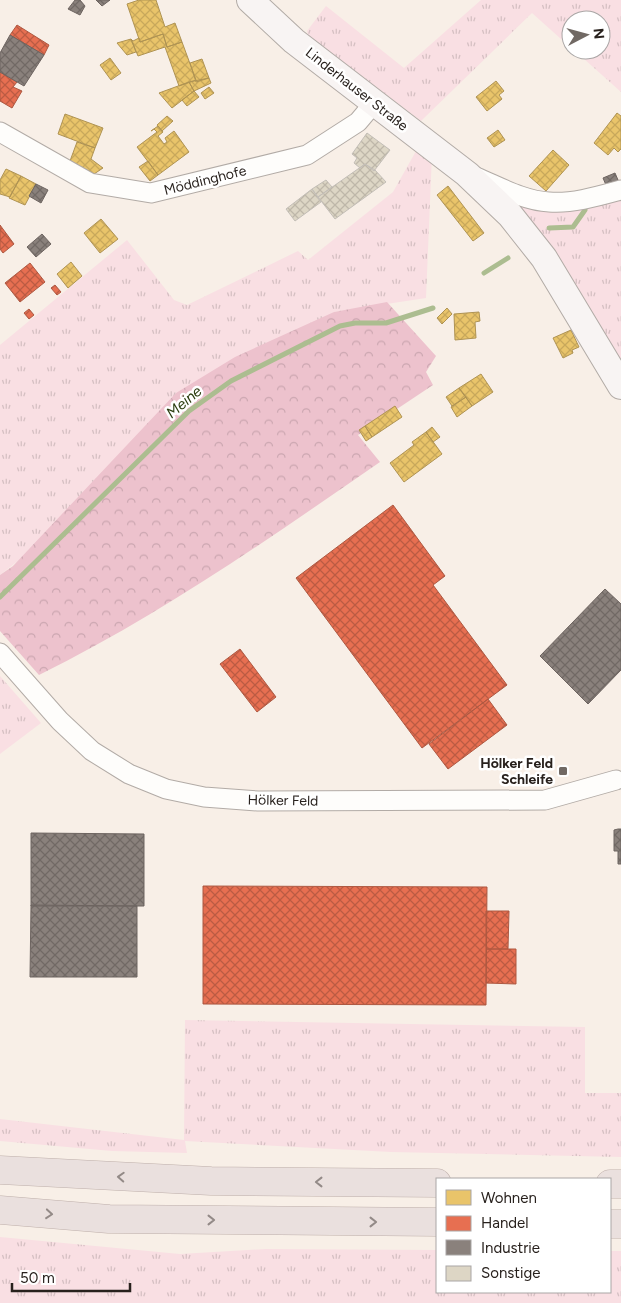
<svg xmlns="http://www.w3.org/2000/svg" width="621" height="1303" font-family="Figtree,sans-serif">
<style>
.grass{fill:url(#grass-tufts)}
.forest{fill:url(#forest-crowns)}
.homes{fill:url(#homes-cross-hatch);stroke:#af9353}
.shops{fill:url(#shops-cross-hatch);stroke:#ae5841}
.industry{fill:url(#industry-cross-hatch);stroke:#6d6460}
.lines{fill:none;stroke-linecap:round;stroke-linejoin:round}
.stream{stroke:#acbd90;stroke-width:5}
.building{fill:url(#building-cross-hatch);stroke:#c3beb7}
.street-casing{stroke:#b2aba6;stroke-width:21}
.secondary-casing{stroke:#b2aba6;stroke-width:28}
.highway-casing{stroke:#beafaa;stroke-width:29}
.street{stroke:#fefdfb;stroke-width:19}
.secondary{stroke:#f8f4f3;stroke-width:26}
.highway{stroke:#eae0de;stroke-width:28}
.oneway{stroke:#938a87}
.poi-dot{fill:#716964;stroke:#fff;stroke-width:2}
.labels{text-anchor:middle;stroke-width:5;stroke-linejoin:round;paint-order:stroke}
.street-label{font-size:14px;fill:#28211d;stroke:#fff}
.poi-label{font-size:14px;font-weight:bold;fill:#28211d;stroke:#fff;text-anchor:end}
.water-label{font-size:15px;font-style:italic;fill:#2c3e10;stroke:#fff}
</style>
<defs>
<pattern id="grass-tufts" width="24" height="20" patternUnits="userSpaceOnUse" patternTransform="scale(1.25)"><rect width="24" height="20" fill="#f9dfe3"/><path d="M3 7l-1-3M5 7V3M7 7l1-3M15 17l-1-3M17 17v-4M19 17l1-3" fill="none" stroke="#d5bfc2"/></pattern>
<pattern id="forest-crowns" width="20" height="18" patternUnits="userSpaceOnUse" patternTransform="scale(1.25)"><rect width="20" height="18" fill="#edc2cd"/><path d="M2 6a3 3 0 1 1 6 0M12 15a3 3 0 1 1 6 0" fill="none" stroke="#cba6b0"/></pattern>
<pattern id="homes-cross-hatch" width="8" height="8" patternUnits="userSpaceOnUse" patternTransform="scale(1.25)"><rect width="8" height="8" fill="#e9c46a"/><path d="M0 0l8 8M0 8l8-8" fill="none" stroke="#c8a85b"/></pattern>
<pattern id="shops-cross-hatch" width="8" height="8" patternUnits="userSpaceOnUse" patternTransform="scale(1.25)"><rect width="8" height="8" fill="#e76f51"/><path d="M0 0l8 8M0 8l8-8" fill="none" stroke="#bb5b43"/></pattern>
<pattern id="industry-cross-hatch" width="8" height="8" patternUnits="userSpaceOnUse" patternTransform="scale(1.25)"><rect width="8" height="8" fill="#8a817c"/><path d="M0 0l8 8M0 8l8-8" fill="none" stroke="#716965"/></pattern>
<pattern id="building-cross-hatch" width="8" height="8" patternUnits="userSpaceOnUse" patternTransform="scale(1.25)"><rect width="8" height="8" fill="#ddd6c5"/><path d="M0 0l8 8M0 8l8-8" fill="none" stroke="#beb7a9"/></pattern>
</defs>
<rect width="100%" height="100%" fill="#f8efe7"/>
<path class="grass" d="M481 0H621V92L574 50H601V20H571V48L532 13 421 121 308 35 307 31 326 6 404 68Z
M420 144 432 154 426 298 334 312 0 575V345L127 240 174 300 187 305 298 251 308 260 393 192Z
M492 187 523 203 621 197V360L582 297Z
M0 676 41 723 0 754Z
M185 1020 585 1027V1093H621V1157L391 1152 185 1141 187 1153 112 1151 0 1141V1119L184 1140Z
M0 1237 180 1254 266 1249 437 1250V1292H610V1251H621V1303H0Z"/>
<path class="forest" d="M387 302 436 356 426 372 433 385 358 435 380 462C270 538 159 616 39 675L0 631V575L13 566 176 393 235 357 334 312Z"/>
<path class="homes" d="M139 0H156L165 27 175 23 182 42 167 47 163 34 140 42 127 4Z
M163 34 167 47 182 42 196 80 179 86 165 47 138 56 131 39 133 41 139 38 140 42Z
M131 39 136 52 127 55 117 43Z
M110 58 121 73 111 80 100 65Z
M202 59 209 78 196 82 190 63Z
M209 78 211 83 194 91 189 82Z
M496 81 504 91 499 95 502 99 487 111 476 97Z
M189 82 194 91 172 108 159 93Z
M209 87 214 93 205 99 201 93Z
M194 91 199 97 187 106 182 100Z
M617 113 621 116V149L618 152 614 148 608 155 594 143Z
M65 114 103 128 95 148 58 134Z
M167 116 173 121 162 131 157 125Z
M158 126 163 132 158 136 164 144 167 142 165 138 174 131 189 152 158 175 137 147 157 132 154 129 151 131Z
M498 130 505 140 494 147 487 138Z
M77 142 95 148 91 159 103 168 94 174 70 161Z
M553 150 569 165 546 191 529 176Z
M148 161 158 175 150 181 139 167Z
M6 169 21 176 10 197 0 194V180Z
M21 176 36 184 25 205 9 198Z
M448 186 484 233 473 241 437 195Z
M101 219 118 239 100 253 84 233Z
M71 262 82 276 68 288 57 274Z
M447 308 452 314 442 324 437 318Z
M479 312 480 321 475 322 476 338 455 340 454 314Z
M571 330 579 347 572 350 573 353 563 358 553 338Z
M481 374 493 392 472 406 459 388Z
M459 388 466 397 452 406 446 397Z
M466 397 472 406 457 417 451 407Z
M395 406 402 417 372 437 365 426Z
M365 426 372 437 366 441 359 430Z
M432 427 440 437 433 442 426 432Z
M426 432 442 454 404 482 390 463 414 445 412 442Z"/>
<path class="shops" d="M17 25 49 45 44 55 10 35Z
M0 72 17 82 13 87 22 91 12 108 0 101Z
M0 225 14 244 3 253 0 249Z
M30 263 45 282 20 302 5 283Z
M55 285 61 292 57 295 51 288Z
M29 309 34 315 29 319 24 313Z
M393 505 445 576 433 585 507 685 422 748 296 578Z
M240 649 276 697 257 712 220 664Z
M488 699 507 725 448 769 429 744Z
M203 886 487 887 486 1005 203 1004Z
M486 911H509L508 949H486Z
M486 949H516V984L486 983Z"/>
<path class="industry" d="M75 0H80L85 6 80 15 68 9Z
M96 0H110L102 6Z
M10 35 44 55 24 86 0 72V53Z
M615 173 618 180 606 185 603 178Z
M36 184 48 190 41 203 29 196Z
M42 234 51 244 36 257 27 247Z
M605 589 621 604V670L588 704 540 656Z
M618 829H621V864H618V851H614V830Z
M31 833 144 834V906H31Z
M31 905 137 906V977H30Z"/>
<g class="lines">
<path class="stream" d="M549 228 573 227 585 210
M484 273 508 258
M0 597 189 411 231 381 340 326 355 323H386L433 308"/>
</g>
<path class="building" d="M367 133 390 150 374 171 365 164 360 168 354 163 357 158 352 154Z
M365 164 375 170 386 182 335 219 318 197Z
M326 180 332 187 318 197 312 189Z
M312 189 321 202 295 221 286 209Z"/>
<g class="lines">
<g class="street-casing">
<path id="street" d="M0 132 90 183 151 193 307 155 358 122 374 103
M476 177C498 186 524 201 549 202 572 204 599 196 621 190
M0 653 60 721 92 751 129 774 166 789 204 797 258 801 545 800 616 780"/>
</g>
<g class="secondary-casing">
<path id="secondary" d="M250 0 294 41 467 174 510 215 544 258 621 386"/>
</g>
<g class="highway-casing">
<path id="highway" d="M0 1170 211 1181 437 1183
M610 1184H621
M0 1210 109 1219 437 1222
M610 1224H621"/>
</g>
<use href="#street" class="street"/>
<use href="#secondary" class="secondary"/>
<use href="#highway" class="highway"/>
</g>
<defs><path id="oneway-chevron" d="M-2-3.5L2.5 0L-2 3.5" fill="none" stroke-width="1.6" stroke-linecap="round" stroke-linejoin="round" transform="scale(1.25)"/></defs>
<g class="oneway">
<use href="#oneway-chevron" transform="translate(121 1177) rotate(-177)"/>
<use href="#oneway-chevron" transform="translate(319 1182) rotate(-180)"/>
<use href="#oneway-chevron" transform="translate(49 1214) rotate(5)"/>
<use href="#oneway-chevron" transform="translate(211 1220)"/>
<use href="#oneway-chevron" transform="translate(373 1222)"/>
</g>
<rect class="poi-dot" x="558" y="766" width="10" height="10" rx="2.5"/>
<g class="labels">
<g class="street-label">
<text transform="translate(357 89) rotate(38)" y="5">Linderhauser Straße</text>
<text transform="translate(205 180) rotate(-14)" y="5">Möddinghofe</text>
<text transform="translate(283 800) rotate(1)" y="5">Hölker Feld</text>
</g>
<g class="poi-label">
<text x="553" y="768">Hölker Feld<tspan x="553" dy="16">Schleife</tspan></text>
</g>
<g class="water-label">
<text transform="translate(184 402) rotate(-40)" y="5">Meine</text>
</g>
</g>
<rect x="436" y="1178" width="175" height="115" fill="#ffffff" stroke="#a9a6a5"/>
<rect x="446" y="1190" width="25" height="15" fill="#e9c46a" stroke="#a9a6a5"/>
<text x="481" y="1203" font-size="15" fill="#28211d">Wohnen</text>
<rect x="446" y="1216" width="25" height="15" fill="#e76f51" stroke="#a9a6a5"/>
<text x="481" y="1228" font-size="15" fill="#28211d">Handel</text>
<rect x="446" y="1240" width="25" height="15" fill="#8a817c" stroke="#a9a6a5"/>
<text x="481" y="1253" font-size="15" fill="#28211d">Industrie</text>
<rect x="446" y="1266" width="25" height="15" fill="#ddd6c5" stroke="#a9a6a5"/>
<text x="481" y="1278" font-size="15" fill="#28211d">Sonstige</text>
<g transform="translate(586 35) rotate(84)"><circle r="24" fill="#ffffff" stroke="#a9a6a5"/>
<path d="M0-4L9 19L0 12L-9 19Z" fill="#716964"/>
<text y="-8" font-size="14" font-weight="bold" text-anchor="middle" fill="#28211d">N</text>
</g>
<path d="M12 1283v8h118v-8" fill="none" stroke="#28211d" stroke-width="2.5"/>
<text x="20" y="1283" font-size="15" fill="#28211d" stroke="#ffffff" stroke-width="4" paint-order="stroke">50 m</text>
</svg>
